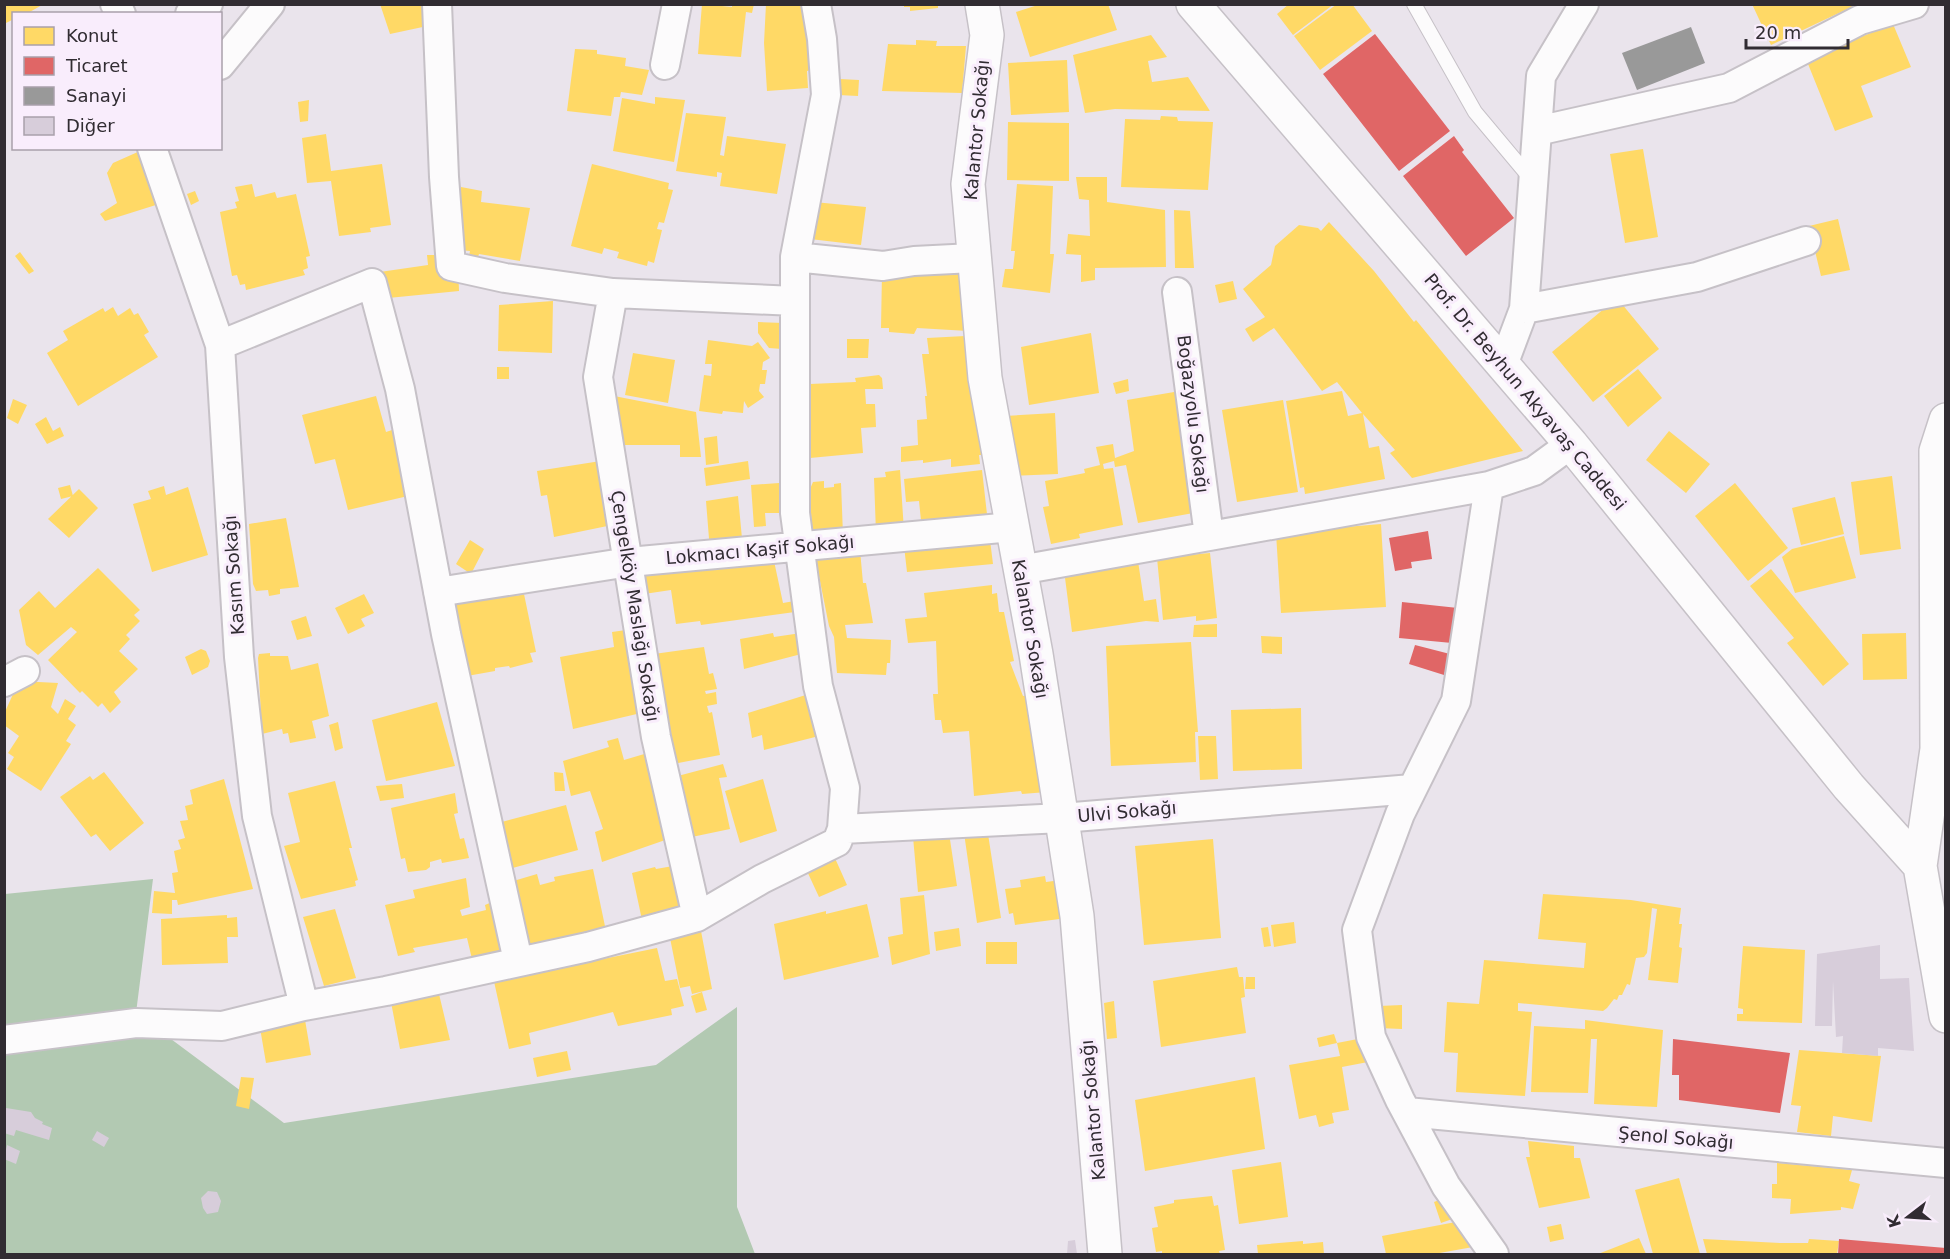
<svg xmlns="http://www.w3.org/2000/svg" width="1950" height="1259" font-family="'DejaVu Sans',sans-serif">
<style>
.forest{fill:#b2c9b2}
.homes{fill:#ffd966}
.shops{fill:#e06666}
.industry{fill:#999}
.building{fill:#d7cdda}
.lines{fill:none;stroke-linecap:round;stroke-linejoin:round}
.lane-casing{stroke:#c6c1c7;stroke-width:16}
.street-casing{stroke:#c6c1c7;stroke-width:32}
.secondary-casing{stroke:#c6c1c7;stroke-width:36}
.lane{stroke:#fcfbfc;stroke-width:14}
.street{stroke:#fcfbfc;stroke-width:28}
.secondary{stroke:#fcfbfc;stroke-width:33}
.labels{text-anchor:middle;stroke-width:6;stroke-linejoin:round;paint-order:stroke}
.street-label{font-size:18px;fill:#312c32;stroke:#f9edfc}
</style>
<rect width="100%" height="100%" fill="#eae4ec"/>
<path class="forest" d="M153 879 136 1013 284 1123 656 1065 737 1007V1207L755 1254H5V894Z"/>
<path class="homes" d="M4 4H44L26 14H14V19L4 24Z
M380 4H426L432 25 390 34Z
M702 4 732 7V4H754L752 13 746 12 741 57 698 54Z
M766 4H806L812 70 807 71 808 88 767 91 764 43Z
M904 4H938V8L910 11V7H904Z
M1041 4H1108L1117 30 1030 57 1016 12Z
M1289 4H1334L1293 35 1277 14Z
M1337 4H1352L1372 31 1320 70 1294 36Z
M1752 4H1858L1771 45Z
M1893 24 1911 67 1861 86 1873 117 1835 131 1806 59Z
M1151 35 1167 57 1148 61 1152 82 1188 77 1210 111 1115 109 1085 113 1073 55Z
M916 40 937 41 936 46H966L962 93 882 91 888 44 916 45Z
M575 49 597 50V54L626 58 625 66 649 70 642 95 621 92 620 97H614L611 116 567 111Z
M1067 60 1069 112 1011 115 1008 63Z
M840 79 859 80 858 96 838 95Z
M655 97 685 100 674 162 613 151 622 98 655 104Z
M309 100 308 121 300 122 298 102Z
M686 113 726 117 720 155 724 156 727 136 786 144 777 194 720 186 722 173 717 172V177L676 171Z
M1161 116 1177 117 1178 121 1213 122 1208 190 1121 187 1125 119 1160 120Z
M1008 122 1069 123V181L1007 180Z
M326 134 331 171 382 164 391 225 370 228 371 232 339 236 331 181 307 183 302 138Z
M1643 149 1658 237 1625 243 1610 154Z
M140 151 159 204 105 221 100 214 117 203 107 173 113 163Z
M592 164 669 183 668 189 673 190 664 223 659 222 657 229 662 230 654 263 648 261 647 266 617 258 619 252 604 248 602 254 571 246Z
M1076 177H1107V202L1165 210 1166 267 1095 268V280L1081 282V255L1066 254 1068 234 1090 236 1089 200 1079 199Z
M252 184 255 197 275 192 277 198 296 194 310 256 306 257 308 268 303 270 305 275 246 290 245 284 240 285 237 275 232 276 220 212 237 208 235 202 239 201 235 187Z
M1017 184 1053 186 1050 254H1054L1050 293 1002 287 1005 269H1013L1015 251H1011Z
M461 187 482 191 481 202 530 208 520 261 479 254 478 257 469 256 470 251 459 250Z
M195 191 199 201 191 205 187 194Z
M814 202 866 207 861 245 810 239Z
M1174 210 1190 211 1194 268H1175Z
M1838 219 1850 270 1821 276 1809 226Z
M1329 222 1374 271 1414 322 1416 320 1523 451 1412 478 1390 453 1395 450 1363 414 1369 448 1379 446 1385 479 1305 494 1304 487 1300 488 1286 401 1342 391 1348 416 1362 413 1337 382 1322 391 1274 328 1253 342 1245 329 1265 317 1243 289 1271 265 1275 246 1299 225 1318 228 1321 231Z
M20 252 34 271 29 274 15 256Z
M427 255H444L458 266 459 291 368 300 366 274 428 265Z
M962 267 968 331 917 328 914 334 889 332V328H881L882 272Z
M1233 281 1237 299 1219 303 1215 285Z
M1617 298 1659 349 1593 402 1552 352Z
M553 301 552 353 498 351 499 305Z
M113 307 118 316 130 308 134 315 138 313 149 332 144 335 158 357 78 406 47 353 68 340 63 331 103 308 105 312Z
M758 322 784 323 782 349 769 348 758 333Z
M1091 333 1099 393 1029 405 1021 347Z
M965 336 983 455H979L980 464 951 467V459L923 463V460L901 462V447L918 445 917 420 927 419 925 396H927L922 354H929L927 338Z
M847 339H869L868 358H847Z
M708 340 752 346 758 342 770 358 763 362 762 370H767L765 384H760L759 391 764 397 748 408 744 401 743 413 723 411 722 414 699 411 704 375 711 376 712 364H705Z
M633 353 675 360 668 403 625 395Z
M497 367H509V379H497Z
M1638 369 1662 398 1628 427 1604 396Z
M879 375 882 378 883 389H865L866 404H875L876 427 861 428 863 453 810 458V384L856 382 855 378Z
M1128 379 1129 391 1116 394 1113 383Z
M1180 391 1199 512 1138 523 1126 465 1115 467 1114 461 1103 464 1104 469 1113 468 1123 525 1079 534 1080 538 1051 544 1043 507 1049 506 1045 481 1085 473 1084 469 1100 465 1096 447 1113 444 1115 458 1134 451 1127 400Z
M376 396 386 432 392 430 408 496 348 510 335 459 315 464 302 415Z
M614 396 696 412 701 457H680V445H622Z
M13 399 27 405 18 424 7 418Z
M1283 400 1298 492 1237 502 1222 410Z
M1055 413 1058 474 1010 476 1005 416Z
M46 417 53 431 60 427 64 436 47 444 35 424Z
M1669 431 1710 464 1686 493 1646 460Z
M717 436 719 463 706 465 704 438Z
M607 460 617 524 554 537 547 495 541 496 537 471Z
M748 461 750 479 706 486 704 468Z
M900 470 904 531 876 533 874 478 886 477 885 472Z
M982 470 988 523 922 530 919 501 906 502 904 479Z
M1892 476 1901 549 1860 555 1851 482Z
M824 481V488L834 487V484L841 483 843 535 812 536 810 489 813 482Z
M779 483V513H765L766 526 754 527 751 485Z
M1735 483 1788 548 1748 581 1695 516Z
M70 485 73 496 61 499 58 488Z
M164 486 166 495 188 487 208 555 152 572 133 504 151 499 148 491Z
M79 489 98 508 69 538 48 519Z
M738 496 743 549 710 551 706 501Z
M1835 497 1844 534 1801 545 1792 508Z
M286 518 299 587 280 589V594L269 596 268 590 256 591 253 584 249 524Z
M1381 524 1386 607 1281 613 1276 533Z
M1844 536 1856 578 1795 593 1782 557 1792 549Z
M470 540 484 549 471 574 456 564Z
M990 540 993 564 907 572 904 546Z
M860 550 863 583H866L873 623 845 625 847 638 891 640 890 663H887L886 675 837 673 834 637 829 626 819 576H815L813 552Z
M1210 553 1217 618 1196 621V616L1163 620 1157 558Z
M774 561 783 603 800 600 802 611 701 625 700 621 676 624 671 590 644 594 642 575Z
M1138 561 1144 601 1156 599 1159 622 1146 621 1072 632 1064 570Z
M98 568 140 610 134 615 140 621 126 635 130 639 119 651 138 669 114 692 121 702 110 713 102 703 98 707 82 691 80 693 48 660 77 632 71 627 38 655 26 645 19 610 39 591 55 608Z
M1771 569 1849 664 1823 686 1787 643 1794 638 1750 586Z
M992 585V594L997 593 999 612H1004L1014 661 1010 662 1023 696 1029 695 1047 792 1022 794 1021 791 974 796 969 731 943 733 941 720H935L933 694H938L936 641 908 643 905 619 927 617 924 593Z
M515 592 516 596 524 594 536 652 530 653 533 662 510 668 509 666 495 668V671L467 676 453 604Z
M364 594 374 613 361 619 365 626 348 634 335 608Z
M306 616 312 636 297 640 291 621Z
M1217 624V637H1193L1194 625Z
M626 630 641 713 573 729 560 657 614 647 612 632Z
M808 632 809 652 744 669 740 639 773 633 774 637Z
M1906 633 1907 679 1863 680 1862 634Z
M1261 636 1282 637V654L1262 653Z
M1191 642 1198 732H1195L1196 762 1111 766 1106 646Z
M704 647 709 674 713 673 717 689 705 691 706 694 716 692 717 704 707 706 709 713 712 712 720 755 673 764 654 654Z
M201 649 206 651 210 661 208 667 192 675 185 657Z
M270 653V656H288L291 670 318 663 329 716 312 721 316 738 290 743 288 733 283 734 282 729 262 734 258 658 259 654Z
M19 681 58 683 51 707 58 714 65 699 76 706 68 719 76 725 66 741 71 744 41 791 7 769 14 757 8 753 19 736 4 725V714Z
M812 693 819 736 764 750 762 735 752 738 748 713Z
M437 702 455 766 386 781 372 720Z
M1301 708 1302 769 1233 771 1231 710Z
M338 722 343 748 335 751 329 725Z
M1198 736H1216L1218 779 1200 780Z
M618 738 624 760 651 752 671 838 602 862 595 832 603 829 590 791 571 796 563 761 609 747 607 741Z
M723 764 727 777 719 778 730 829 687 838 674 777Z
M104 772 144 823 110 851 96 834 91 837 60 797 90 776 93 780Z
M554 772 563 773 565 791H555Z
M224 779 253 889 178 905 177 900H172V914L152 913 154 891 175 893 172 873 178 872 174 851 181 849 178 840 185 838 180 821 188 820 185 806 193 804 190 790Z
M763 779 777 831 740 843 725 791Z
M335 781 352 848H349L358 880 355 881 356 886 301 899 284 846 300 842 288 793Z
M402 784 404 798 380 801 376 786Z
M455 793 458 813 454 814 460 839 464 838 469 858 442 863 441 859 430 862V867L426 870 408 872 405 858 401 859 391 808Z
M566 805 578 850 509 869 498 823Z
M949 833 957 886 918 892 913 837Z
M964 833 988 834 1001 918 977 923Z
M1213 839 1221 938 1144 945 1135 846Z
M834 856 847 885 819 897 806 869Z
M673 866 690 911 642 920 632 873 655 867 656 869Z
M593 869 606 931 525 949 510 882 537 874 540 885 555 881 554 877Z
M1045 876 1046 882 1061 880 1067 918 1015 925 1013 913 1009 914 1005 889 1021 887 1020 880Z
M466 878 470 907 460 910 462 916 486 910 485 905 499 899 513 950 472 959 467 938 413 948 415 952 398 956 385 905 415 898 413 890Z
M1543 894 1631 900 1681 908 1679 924H1682L1679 947 1682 948 1678 983 1648 980 1657 909 1652 908 1647 953 1644 957 1636 958 1630 985 1627 984 1622 995H1619L1617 1000 1614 999 1607 1008 1603 1011 1518 1003V1011L1532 1012 1525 1096 1456 1092 1458 1053 1444 1052 1447 1002 1479 1004 1484 960 1584 968 1586 943 1538 939Z
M924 895 930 954 892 965 888 937 903 934 900 898Z
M867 904 879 957 784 980 774 924 826 911V914Z
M335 909 356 978 324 986 303 917Z
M227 915V918L237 917 238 937H227L228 963 162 965 161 919Z
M1294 922 1296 943 1274 947 1271 925Z
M1268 927 1271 946 1264 947 1261 928Z
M959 928 961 946 936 951 934 932Z
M701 931 712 989 692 994 690 986 680 988 670 938Z
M986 942H1017V964H986Z
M1743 946 1805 950 1802 1023 1737 1021V1014H1743V1009L1738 1008Z
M657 948 665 981 677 979 684 1006 671 1009 672 1015 618 1026 613 1012 529 1033 531 1044 509 1049 493 977 597 955 598 960Z
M1237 967 1239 977H1243L1245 997 1241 998 1246 1033 1161 1047 1153 981Z
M1246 977H1255V989H1245Z
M702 992 707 1010 696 1013 691 996Z
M439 994 450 1040 400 1049 390 997Z
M1114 1001 1117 1038 1107 1039 1104 1003Z
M1402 1005V1029L1378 1028 1379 1006Z
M304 1014 311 1055 266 1063 259 1022Z
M1585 1020 1663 1030 1657 1107 1594 1104 1597 1039H1591L1588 1093 1531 1092 1534 1026 1585 1029Z
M1334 1034 1337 1043 1319 1047 1317 1038Z
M1363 1038 1368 1062 1342 1067 1349 1110 1332 1113 1334 1123 1319 1127 1316 1115 1299 1119 1289 1065 1340 1056 1337 1043Z
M1799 1050 1881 1056 1872 1122 1833 1116 1831 1136 1797 1132 1801 1106 1791 1105Z
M567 1051 571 1070 537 1077 533 1058Z
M241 1077 254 1078 249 1109 236 1106Z
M1255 1077 1265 1149 1145 1171 1135 1100Z
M1528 1141 1574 1146V1158H1580L1590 1198 1539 1208 1526 1157H1530Z
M1281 1162 1288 1217 1239 1224 1232 1170Z
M1777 1163 1852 1170 1849 1181 1860 1184 1853 1209 1841 1207V1210L1790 1214 1791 1199 1772 1198V1184H1777Z
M1679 1178 1700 1254H1653L1635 1190Z
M1212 1196 1214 1206 1218 1205 1225 1250 1219 1251 1220 1254H1162V1251L1156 1252 1152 1228 1158 1227 1154 1207 1174 1203V1200Z
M1447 1197 1458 1217 1441 1223 1434 1202Z
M1461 1221 1473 1247 1434 1254H1386L1382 1236Z
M1561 1224 1564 1239 1550 1242 1547 1227Z
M1639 1238 1646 1254H1598Z
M1703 1239 1780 1243H1808L1809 1239 1839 1241 1837 1254H1707Z
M1303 1241V1244L1323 1242 1324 1254H1258L1257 1245Z"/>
<path class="shops" d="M1375 34 1450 131 1399 171 1323 74Z
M1454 136 1464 150 1462 152 1514 218 1466 256 1403 176Z
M1428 531 1432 559 1411 562 1412 568 1395 571 1389 538Z
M1402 602 1458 608 1452 643 1399 638Z
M1415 645 1450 654 1444 675 1409 664Z
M1673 1039 1790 1053 1780 1113 1679 1100V1075H1672Z
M1839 1239 1946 1248V1254H1838Z"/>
<path class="industry" d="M1691 27 1705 63 1637 90 1622 53Z"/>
<path class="building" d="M1880 945V979L1909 978 1914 1051 1878 1048V1056L1842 1053 1843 1036 1836 1037 1833 981 1832 1026H1815L1817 954Z
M6 1108 31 1112 35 1118 43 1122 42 1124 52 1128 49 1140 16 1130 14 1136 4 1133Z
M97 1131 109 1138 104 1147 92 1140Z
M7 1145 20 1151 16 1164 4 1159Z
M208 1191 217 1192 221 1201 218 1212 207 1214 203 1208 201 1198Z
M1075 1240 1077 1254H1067L1068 1241Z"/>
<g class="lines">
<g class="lane-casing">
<path id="lane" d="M1414 4 1475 112 1532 180"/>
</g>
<g class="street-casing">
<path id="street" d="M115 4 121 14
M437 4 444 177 451 266 505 278 613 293 795 301
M190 14 208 4
M220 65 270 4
M665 65 677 4
M1537 131 1729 88 1860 20 1914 4
M152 148 220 345 239 657 257 816 304 1006
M795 257 883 266 914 261 973 258
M1177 292 1209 536
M613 293 598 377 656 737 697 917
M1524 309 1697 277 1806 241
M220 345 372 283 400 389 446 634 518 961
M1503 365 1524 309 1541 76 1584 4
M1489 486 1456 701 1400 814 1357 930 1371 1037 1400 1100 1446 1186 1494 1254
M1020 570 1489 486 1534 471 1571 444
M438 592 629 562 1012 527
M4 682 25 671
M842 829 1062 818 1412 789
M4 1040 136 1023 222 1026 304 1006 386 991 588 947 697 917 762 879 837 842 842 829 845 788 818 686 795 513V257L826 95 822 39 816 4
M1407 1112 1946 1163"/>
</g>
<g class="secondary-casing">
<path id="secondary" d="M982 4 987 35 968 184 985 378 1036 654 1077 916 1105 1254
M1193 4 1571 444 1849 787 1920 866
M1946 420 1936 451 1937 749 1920 866 1946 1016"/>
</g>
<use href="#lane" class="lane"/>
<use href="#street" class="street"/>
<use href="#secondary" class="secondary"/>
</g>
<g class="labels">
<g class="street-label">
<text transform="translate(977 130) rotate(-85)" y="6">Kalantor Sokağı</text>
<text transform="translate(1525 392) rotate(50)" y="6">Prof. Dr. Beyhun Akyavaş Caddesi</text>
<text transform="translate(1193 414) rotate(83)" y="6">Boğazyolu Sokağı</text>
<text transform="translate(760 550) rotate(-5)" y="6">Lokmacı Kaşif Sokağı</text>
<text transform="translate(234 575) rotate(-94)" y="6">Kasım Sokağı</text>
<text transform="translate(635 606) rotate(81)" y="6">Çengelköy Maslağı Sokağı</text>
<text transform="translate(1030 629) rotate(80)" y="6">Kalantor Sokağı</text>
<text transform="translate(1127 812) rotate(-5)" y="6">Ulvi Sokağı</text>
<text transform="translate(1093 1110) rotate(-95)" y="6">Kalantor Sokağı</text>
<text transform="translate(1676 1138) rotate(5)" y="6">Şenol Sokağı</text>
</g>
</g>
<rect width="1950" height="1259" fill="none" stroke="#312c32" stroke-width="12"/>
<rect x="12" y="12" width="210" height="138" fill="#f9edfc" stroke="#a9a0ab" stroke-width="1.5"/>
<rect x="24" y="27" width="30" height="18" fill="#ffd966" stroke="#a9a0ab" stroke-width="1.5"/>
<text x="66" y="42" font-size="18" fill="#312c32">Konut</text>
<rect x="24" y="57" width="30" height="18" fill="#e06666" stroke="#a9a0ab" stroke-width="1.5"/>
<text x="66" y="72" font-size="18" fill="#312c32">Ticaret</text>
<rect x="24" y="87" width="30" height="18" fill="#999999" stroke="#a9a0ab" stroke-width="1.5"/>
<text x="66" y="102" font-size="18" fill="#312c32">Sanayi</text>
<rect x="24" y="117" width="30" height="18" fill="#d7cdda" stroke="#a9a0ab" stroke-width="1.5"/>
<text x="66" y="132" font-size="18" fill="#312c32">Diğer</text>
<g transform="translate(1908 1217) rotate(253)" stroke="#f9edfc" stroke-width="4.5" paint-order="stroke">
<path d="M0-4.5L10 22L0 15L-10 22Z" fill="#312c32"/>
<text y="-9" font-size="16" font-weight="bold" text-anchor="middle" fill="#312c32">K</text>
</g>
<path d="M1746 39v9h102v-9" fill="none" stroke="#312c32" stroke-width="3"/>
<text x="1755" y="39" font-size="18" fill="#312c32" stroke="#f9edfc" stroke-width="4.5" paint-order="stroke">20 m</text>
</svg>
